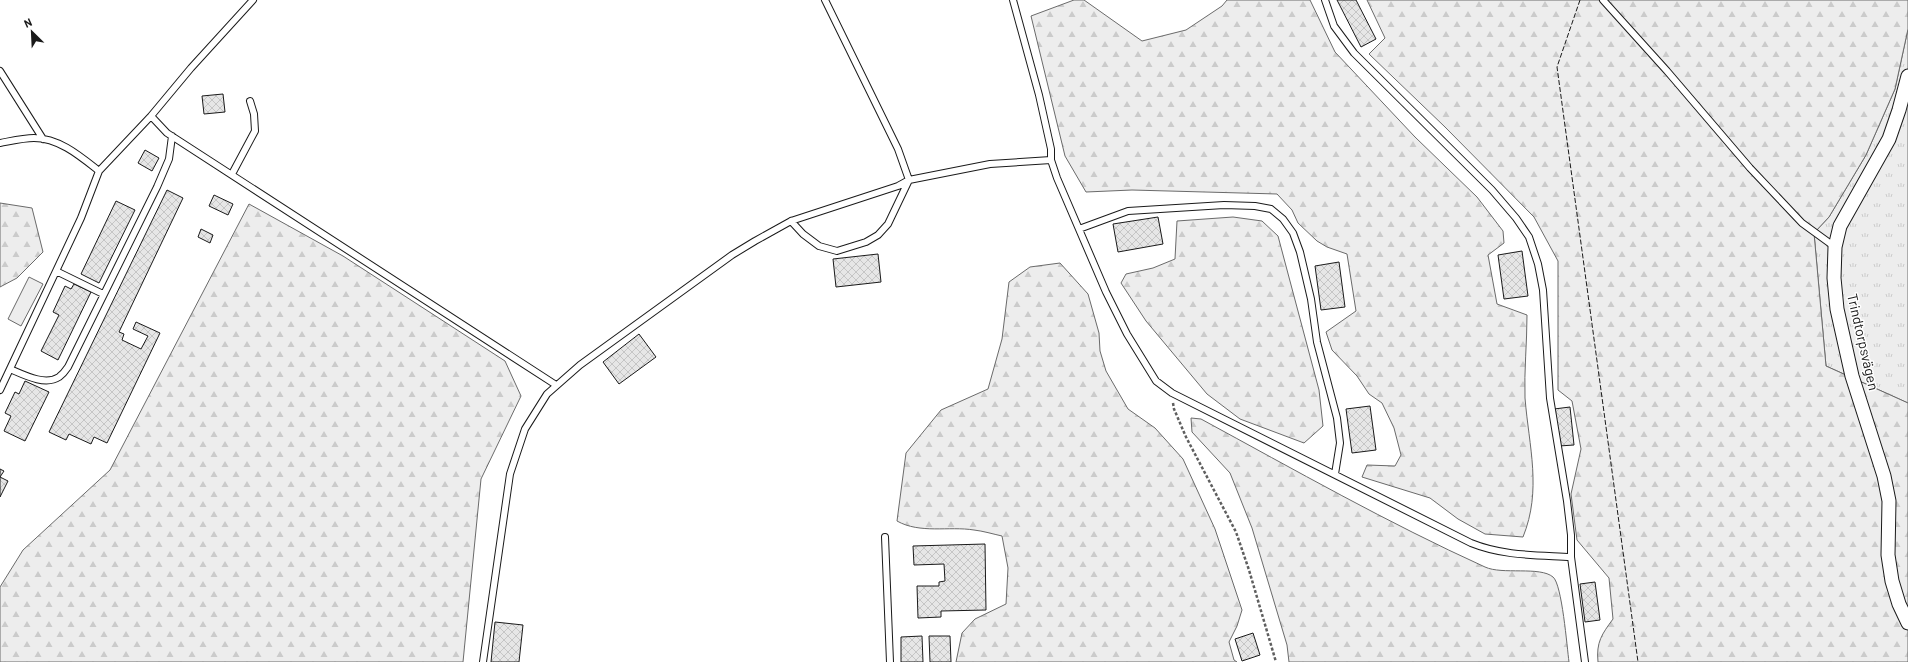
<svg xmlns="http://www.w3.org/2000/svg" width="1908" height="662" font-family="Barlow,sans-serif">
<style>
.grass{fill:url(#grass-tufts);stroke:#6a6a6a}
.forest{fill:url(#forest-firs);stroke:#6a6a6a}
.built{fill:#ededed;stroke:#6a6a6a}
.building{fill:url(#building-cross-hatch);stroke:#1a1a1a}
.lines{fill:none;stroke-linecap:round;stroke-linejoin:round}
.service-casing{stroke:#1a1a1a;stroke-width:8}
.minor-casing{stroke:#1a1a1a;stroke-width:15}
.path{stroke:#5f5f5f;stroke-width:2.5;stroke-dasharray:3 2;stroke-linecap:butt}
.service{stroke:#fff;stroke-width:6}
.minor{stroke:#fff;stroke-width:13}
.fence{stroke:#1a1a1a;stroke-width:1;stroke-dasharray:5 2;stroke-linecap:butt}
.labels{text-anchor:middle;stroke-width:3;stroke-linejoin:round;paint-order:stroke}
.street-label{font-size:14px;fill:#1a1a1a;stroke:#fff}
</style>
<defs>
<pattern id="grass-tufts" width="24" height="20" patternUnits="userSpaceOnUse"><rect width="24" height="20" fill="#ededed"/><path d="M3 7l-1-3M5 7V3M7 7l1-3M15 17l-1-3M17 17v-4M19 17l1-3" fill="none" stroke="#cbcbcb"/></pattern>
<pattern id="forest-firs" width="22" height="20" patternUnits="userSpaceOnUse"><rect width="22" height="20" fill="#ededed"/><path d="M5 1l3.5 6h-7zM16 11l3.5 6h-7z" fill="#cbcbcb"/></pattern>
<pattern id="building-cross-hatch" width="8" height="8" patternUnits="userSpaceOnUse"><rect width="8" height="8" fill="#e6e6e6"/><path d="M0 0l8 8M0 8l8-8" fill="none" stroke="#c5c5c5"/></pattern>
</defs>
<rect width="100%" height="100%" fill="#fff"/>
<path class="grass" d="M1908 29V403L1826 366 1814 233 1829 217 1866 155 1895 89Z"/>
<path class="forest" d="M1074 0H1084L1142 41 1186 30 1222 6 1227 0H1310L1335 52 1415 137 1477 197 1503 231 1504 243 1488 255 1497 304 1527 315C1527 343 1524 371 1525 398 1529 447 1542 490 1523 537L1485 534 1458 519 1430 498 1362 477 1367 465 1395 466 1401 455 1394 428 1382 403 1369 394 1357 376 1332 350 1326 332 1356 311 1347 254 1327 247 1317 241 1298 223 1292 210 1277 194 1132 190 1086 192 1065 156 1031 16Z
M1367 0H1908V29L1895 89 1866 155 1829 217 1814 233 1826 366 1908 403V662H1598C1596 642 1602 634 1613 619L1609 578 1577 540 1571 494 1581 449 1572 401 1558 390V261L1534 217 1445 127 1369 54 1385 38Z
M0 203 32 208 43 252 17 278 0 287Z
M249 204 343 256 505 361 521 396 481 479 463 662H0V587L23 550 110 470Z
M1233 217 1262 221 1278 236 1319 390 1323 426 1304 443 1240 419 1207 394 1146 321 1121 283 1126 274 1153 268 1175 259 1177 221Z
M1060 263 1088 294 1099 333 1100 351 1106 371 1128 409 1155 428 1183 459 1215 529 1242 610 1237 626 1229 642 1234 660 1237 662H956L962 633 975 619 1006 604 1008 568 1002 536C993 534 983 531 974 530 949 526 920 534 897 521L906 453 941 410 988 389 1002 339 1009 282 1030 267Z
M1191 418 1201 419C1295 470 1388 523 1485 567 1502 575 1540 566 1553 577 1562 584 1567 647 1569 662H1289L1287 645 1252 528 1230 473 1192 432Z"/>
<path class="built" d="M29 277 43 284 21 326 8 319Z"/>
<path class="building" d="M1337 0H1356L1376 39 1361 47Z
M223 94 225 112 204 114 202 96Z
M145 150 159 158 152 171 138 163Z
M167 190 183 198 119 332 124 334 122 340 141 349 148 336 133 329 136 322 160 333 107 443 94 437 91 444 69 434 66 440 49 432Z
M214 195 233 204 228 215 209 206Z
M116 201 135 210 99 283 81 274Z
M1158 217 1163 244 1118 252 1113 224Z
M201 229 213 235 210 243 198 237Z
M1522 251 1528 296 1504 299 1498 255Z
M878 254 881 282 836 287 833 259Z
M1339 262 1345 307 1321 310 1315 266Z
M74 284 91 292 58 360 41 351 59 315 53 312 65 286 71 289Z
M639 334 656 357 619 384 603 362Z
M25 381 49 392 25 441 4 431 11 416 5 413 15 392 19 394Z
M1370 406 1376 450 1352 453 1346 409Z
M1570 407 1574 445 1559 446 1554 409Z
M0 469 4 471 0 477 8 481 0 497Z
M985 544 986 610 941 611V617L918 618 917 586H939V582L945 581 944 564 914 565 913 546Z
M1595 582 1600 620 1585 622 1580 584Z
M495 622 523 625 519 662H491Z
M1253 633 1260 655 1242 661 1235 639Z
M922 636 923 662H901V637Z
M929 636H950L951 662H930Z"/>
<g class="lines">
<g class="service-casing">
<path id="service" d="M1013 0 1039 95 1051 149V160L1057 178 1106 292 1127 334 1156 381 1172 393 1471 543C1503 556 1536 555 1571 557
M1325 0 1334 26 1354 53 1492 190 1516 218 1529 237 1538 264 1543 290 1550 398 1567 501 1571 535V557L1585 662
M1603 0 1667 71 1750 168 1802 223 1835 247
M0 71 43 139
M151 116 167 133 556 385
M0 143C11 141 23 138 34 138 59 138 80 156 99 171
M232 174 255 131 254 114 250 101
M791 221 803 234 819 246 837 251 866 242 878 235 888 224 909 180 898 149 825 0
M1079 229 1128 211 1224 205 1255 206 1271 209 1283 219 1293 233 1300 252 1311 299 1317 342 1337 418 1340 443 1335 474
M56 271 103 294
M10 369C24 375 45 386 59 377 63 374 66 370 68 367L157 187 169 159 172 136
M0 390 81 218 99 171 151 116 191 68 253 0
M885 537 890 662
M483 662 510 474 525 429 547 394 580 365 732 255 755 241 791 221 898 186 909 180 990 164 1051 160"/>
</g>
<g class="minor-casing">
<path id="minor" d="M1908 76 1899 110 1889 139 1840 226 1835 247 1834 278 1837 309 1852 376 1884 476 1889 501 1888 555 1892 581 1899 604 1908 623"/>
</g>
<path class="path" d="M1173 403 1174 409 1186 437 1236 532 1249 570 1276 662"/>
<use href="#service" class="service"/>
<use href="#minor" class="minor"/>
<path class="fence" d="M1580 0 1557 67 1638 662"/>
</g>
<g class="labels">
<g class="street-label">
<text transform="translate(1863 342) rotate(77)" y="5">Trindtorpsvägen</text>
</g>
</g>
<g transform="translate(32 32) rotate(336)" stroke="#ffffff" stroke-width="3" paint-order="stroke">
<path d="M0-3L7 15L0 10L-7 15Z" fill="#1a1a1a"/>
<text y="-6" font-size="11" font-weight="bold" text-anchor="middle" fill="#1a1a1a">N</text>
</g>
</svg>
